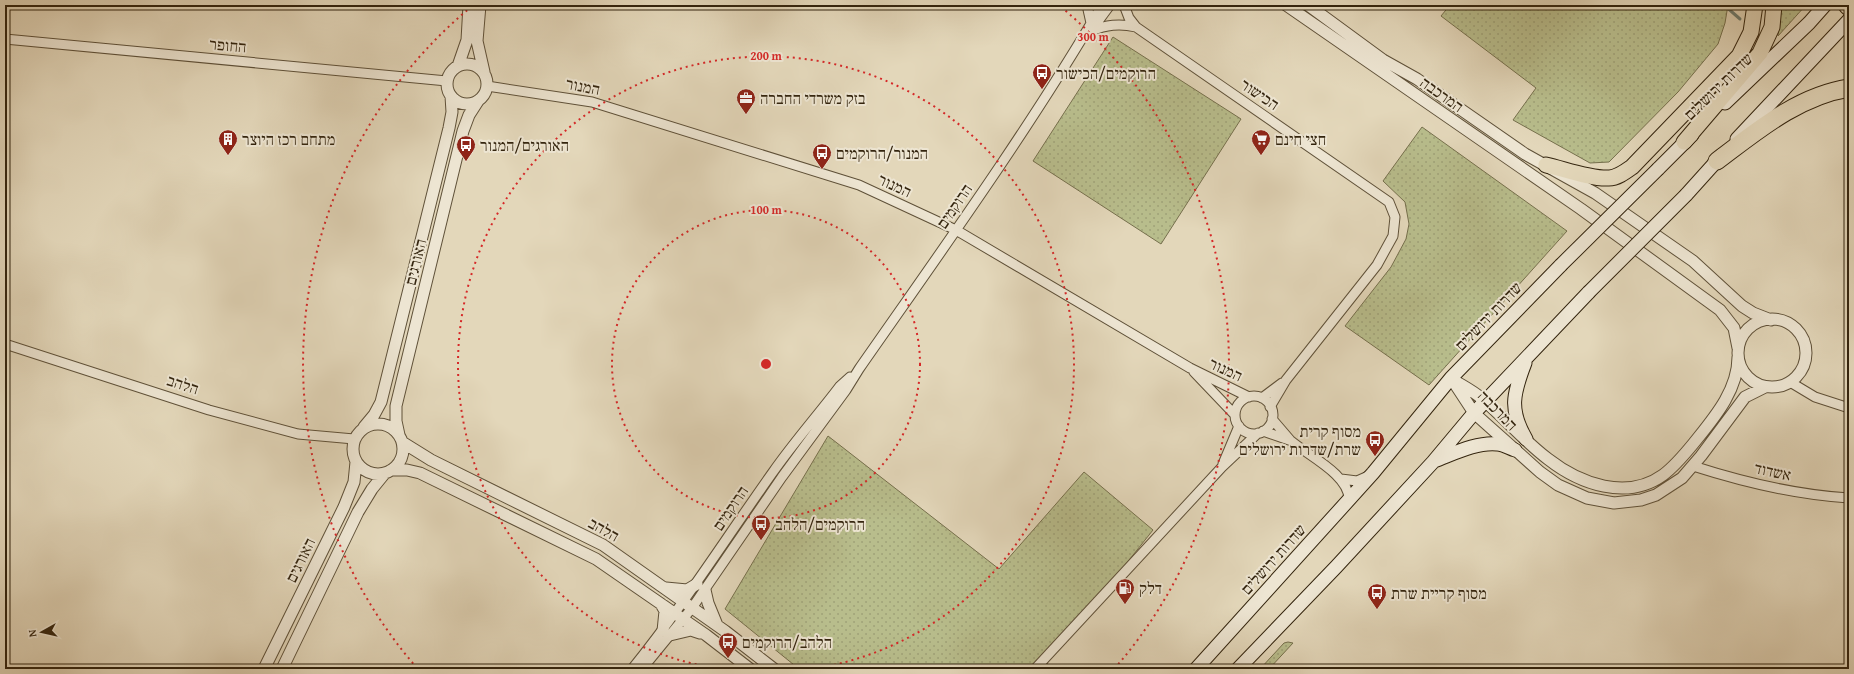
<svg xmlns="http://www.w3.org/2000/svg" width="1854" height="674" font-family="'Gentium Book Plus','Frank Ruhl Libre',serif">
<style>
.grass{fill:url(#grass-dots);stroke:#76704d}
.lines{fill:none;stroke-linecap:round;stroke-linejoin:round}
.stream{stroke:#6e7d71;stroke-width:3}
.minor-casing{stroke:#5f5139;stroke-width:11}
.tertiary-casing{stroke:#5f5139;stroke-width:13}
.secondary-casing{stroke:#33240e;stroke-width:15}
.trunk-casing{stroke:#33240e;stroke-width:17}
.motorway-casing{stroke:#33240e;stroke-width:19}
.minor{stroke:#ede5d2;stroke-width:9}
.tertiary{stroke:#ede5d2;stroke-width:11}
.secondary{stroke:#ede5d2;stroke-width:13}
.trunk{stroke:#e3d7ba;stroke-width:15}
.motorway{stroke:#e3d7ba;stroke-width:17}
.secondary-bridge-casing{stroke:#33240e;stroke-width:15;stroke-linecap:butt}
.secondary-bridge{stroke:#ede5d2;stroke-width:13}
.ring{fill:none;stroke:#d62828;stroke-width:2;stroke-dasharray:2 4}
.labels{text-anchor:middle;stroke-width:4;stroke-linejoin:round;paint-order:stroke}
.street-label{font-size:16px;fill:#33240e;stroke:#ede5d2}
.poi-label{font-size:16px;fill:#33240e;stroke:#ede5d2;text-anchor:start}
.centre{fill:#d62828;stroke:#ede5d2;stroke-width:2}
.ring-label{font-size:12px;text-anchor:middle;font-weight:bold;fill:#d62828;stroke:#ede5d2;stroke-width:4;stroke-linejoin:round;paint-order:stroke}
</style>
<defs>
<pattern id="grass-dots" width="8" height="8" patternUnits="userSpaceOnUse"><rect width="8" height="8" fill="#b8bd8c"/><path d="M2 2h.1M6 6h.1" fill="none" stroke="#9fa278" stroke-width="1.8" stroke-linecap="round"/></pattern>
</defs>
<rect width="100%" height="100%" fill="#e3d7ba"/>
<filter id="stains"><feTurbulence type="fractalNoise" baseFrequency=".005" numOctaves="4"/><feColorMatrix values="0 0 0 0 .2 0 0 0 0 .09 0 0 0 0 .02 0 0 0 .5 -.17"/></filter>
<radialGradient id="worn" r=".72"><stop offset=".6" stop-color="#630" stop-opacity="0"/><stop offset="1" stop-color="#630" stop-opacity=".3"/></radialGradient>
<path class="grass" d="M1450 5H1728L1725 23 1718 44 1678 92 1609 162 1590 163 1513 120 1536 88 1441 16Z
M1781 5H1806L1778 36Z
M1113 37 1241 119 1161 244 1033 161Z
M1422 127 1567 231 1429 385 1345 326 1391 267 1406 239 1409 224 1405 202 1383 181Z
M828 436 999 569 1084 472 1153 530 1047 663 1051 669H799L725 609Z
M1288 642 1293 643 1269 669H1260L1284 643Z"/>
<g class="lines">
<path class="stream" d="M1724 5 1740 19"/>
<g class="minor-casing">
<path id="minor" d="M1087 5 1091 23
M1124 5 1129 18 1136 27 1389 202 1395 217 1393 236 1377 265 1286 380 1270 407
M1096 24 1110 5
M1091 31C1106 25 1119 23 1136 27
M5 39 447 81
M487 86 592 102 859 185 956 230 1190 368 1249 397
M5 344 209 410 298 434 354 439
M1194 372 1235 415
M1790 382 1815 397 1849 408
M1235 415a19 19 0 1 1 38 0a19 19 0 1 1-38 0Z
M1262 398 1282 383
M1272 419C1278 426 1284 433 1290 440 1307 455 1350 475 1349 500
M1263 431 1289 440
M1223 464 1239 426
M1693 466C1743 482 1797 495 1849 498
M1341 479 1357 481 1368 476
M632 669C683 606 726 538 773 472 794 442 818 415 840 386L850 377
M642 669 692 608 782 477 846 390 859 369C942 250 1028 131 1102 5
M1035 669 1222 467 1258 433"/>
</g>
<g class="tertiary-casing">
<path id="tertiary" d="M480 5 477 41 484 72
M1286 5 1581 209 1720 310 1734 328 1738 348
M1308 5 1383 60 1417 79 1525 154 1595 193 1693 261 1742 306 1753 313 1771 320
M447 84a20 20 0 1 1 40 0a20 20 0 1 1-40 0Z
M458 66 467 40 469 5
M1738 353a34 34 0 1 1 68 0a34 34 0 1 1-68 0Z
M1451 378 1474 413 1540 472 1558 485 1587 498 1614 503 1641 500 1656 495 1682 478 1701 456 1745 397 1765 387
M1455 381C1463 386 1473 391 1481 398 1504 417 1524 441 1548 459 1580 484 1627 501 1663 475 1675 466 1684 455 1693 444 1713 419 1738 391 1738 357
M353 449a25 25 0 1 1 50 0a25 25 0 1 1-50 0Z
M364 427 374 415 381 402 449 128 452 112 451 96
M399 435 396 421V406L463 131 469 115 478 101
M402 442 431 460 603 545 725 631 774 669
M391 470H407L420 473 596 559 706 635 750 669
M666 588 687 590 697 584
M705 590 708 603 717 625
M661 604 665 611 663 631
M670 635 691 630 700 633
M264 669 344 507 354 482 356 462
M282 669 358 512 372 489 385 473"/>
</g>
<g class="secondary-casing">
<path id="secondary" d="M1725 103 1809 23 1825 5
M1737 139 1849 20
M1658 169 1692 135
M1686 195 1722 155
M1525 363C1513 394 1509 410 1526 439
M1434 461C1453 454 1476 442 1497 444 1503 444 1509 448 1515 450
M1196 669 1373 473 1451 378 1561 265
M1238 669 1336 567 1433 462 1474 413 1589 292"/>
</g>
<g class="trunk-casing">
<path id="trunk" d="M1684 142 1760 53 1772 27 1774 5
M1546 165C1564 169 1590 179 1609 178 1617 178 1625 172 1632 167L1739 56 1751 32 1755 5"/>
</g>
<g class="motorway-casing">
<path id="motorway" d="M1847 5 1849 7
M1717 161C1757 131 1798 96 1849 88"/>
</g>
<use href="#minor" class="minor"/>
<use href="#tertiary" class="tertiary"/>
<use href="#secondary" class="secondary"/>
<use href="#trunk" class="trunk"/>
<use href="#motorway" class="motorway"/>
<g class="secondary-bridge-casing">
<path id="secondary-bridge" d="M1561 265 1658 169
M1589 292 1686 195"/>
</g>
<use href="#secondary-bridge" class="secondary-bridge"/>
</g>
<g class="ring">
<circle cx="766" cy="364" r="154"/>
<path d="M720 669A308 308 0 1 1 812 669"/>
<path d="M417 668A463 463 0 0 1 471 7M1061 7A463 463 0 0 1 1115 668"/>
</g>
<defs>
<g id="bus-pin" transform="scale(1)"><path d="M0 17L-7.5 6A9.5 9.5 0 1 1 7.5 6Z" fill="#8f2418" stroke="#ede5d2"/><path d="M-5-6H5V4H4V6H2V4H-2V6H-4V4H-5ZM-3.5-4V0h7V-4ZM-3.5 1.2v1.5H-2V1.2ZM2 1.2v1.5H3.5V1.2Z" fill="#fff"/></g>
<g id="office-pin" transform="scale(1)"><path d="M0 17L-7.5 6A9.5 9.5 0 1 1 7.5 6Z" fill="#8f2418" stroke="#ede5d2"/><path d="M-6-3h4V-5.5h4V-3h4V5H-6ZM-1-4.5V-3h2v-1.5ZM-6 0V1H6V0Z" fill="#fff"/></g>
<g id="building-pin" transform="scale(1)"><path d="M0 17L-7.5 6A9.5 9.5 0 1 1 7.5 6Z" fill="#8f2418" stroke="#ede5d2"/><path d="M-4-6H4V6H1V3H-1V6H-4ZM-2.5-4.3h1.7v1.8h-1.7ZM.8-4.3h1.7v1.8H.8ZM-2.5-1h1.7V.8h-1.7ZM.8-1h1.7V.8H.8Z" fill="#fff"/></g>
<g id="supermarket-pin" transform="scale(1)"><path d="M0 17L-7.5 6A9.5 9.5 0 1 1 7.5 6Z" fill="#8f2418" stroke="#ede5d2"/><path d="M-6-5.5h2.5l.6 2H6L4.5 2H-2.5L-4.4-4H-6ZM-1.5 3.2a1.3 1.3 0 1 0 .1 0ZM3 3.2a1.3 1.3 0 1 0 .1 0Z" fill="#fff"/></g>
<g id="fuel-pin" transform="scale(1)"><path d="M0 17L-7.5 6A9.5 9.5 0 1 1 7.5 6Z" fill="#8f2418" stroke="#ede5d2"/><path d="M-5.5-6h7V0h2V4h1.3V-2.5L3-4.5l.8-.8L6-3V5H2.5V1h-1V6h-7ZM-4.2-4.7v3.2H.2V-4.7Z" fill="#fff"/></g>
</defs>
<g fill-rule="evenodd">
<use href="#bus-pin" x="1042" y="73"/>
<use href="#office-pin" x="746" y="98"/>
<use href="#building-pin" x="228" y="139"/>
<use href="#supermarket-pin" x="1261" y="139"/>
<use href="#bus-pin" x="466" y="145"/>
<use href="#bus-pin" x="822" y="153"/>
<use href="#bus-pin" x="1375" y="440"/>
<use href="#bus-pin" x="761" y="524"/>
<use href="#fuel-pin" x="1125" y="588"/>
<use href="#bus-pin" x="1377" y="593"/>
<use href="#bus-pin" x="728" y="642"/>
</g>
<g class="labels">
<g class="street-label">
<text transform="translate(228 45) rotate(5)" y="6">החופר</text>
<text transform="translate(583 86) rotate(11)" y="6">המנור</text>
<text transform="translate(1718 86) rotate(-44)" y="6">שדרות ירושלים</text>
<text transform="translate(1260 94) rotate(34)" y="6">הכישור</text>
<text transform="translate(1442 94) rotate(35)" y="6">המרכבה</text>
<text transform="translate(895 185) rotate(25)" y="6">המנור</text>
<text transform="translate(954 206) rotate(-56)" y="6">הרוקמים</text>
<text transform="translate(415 262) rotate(-76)" y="6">האורגים</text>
<text transform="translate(1488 316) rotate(-46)" y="6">שדרות ירושלים</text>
<text transform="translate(1226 369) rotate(25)" y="6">המנור</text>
<text transform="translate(183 384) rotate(18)" y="6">הלהב</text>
<text transform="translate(1498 410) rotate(46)" y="6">המרכבה</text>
<text transform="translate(1773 471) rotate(12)" y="6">אשדוד</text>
<text transform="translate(730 508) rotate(-56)" y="6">הרוקמים</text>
<text transform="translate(604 529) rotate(29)" y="6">הלהב</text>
<text transform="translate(1273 559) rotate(-48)" y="6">שדרות ירושלים</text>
<text transform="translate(300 560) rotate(-64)" y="6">האורגים</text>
</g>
<g class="poi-label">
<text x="1056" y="79">הרוקמים/הכישור</text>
<text x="760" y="104">בזק משרדי החברה</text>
<text x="242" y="145">מתחם רכז היוצר</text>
<text x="1275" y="145">חצי חינם</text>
<text x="480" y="151">האורגים/המנור</text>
<text x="836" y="159">המנור/הרוקמים</text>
<text x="1361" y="437" text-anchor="end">מסוף קרית<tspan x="1361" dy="18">שרת/שדרות ירושלים</tspan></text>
<text x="775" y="530">הרוקמים/הלהב</text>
<text x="1139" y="594">דלק</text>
<text x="1391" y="599">מסוף קריית שרת</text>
<text x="742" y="648">הלהב/הרוקמים</text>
</g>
</g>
<circle cx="766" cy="364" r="6" class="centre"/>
<g class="ring-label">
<text x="1093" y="41">300 m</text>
<text x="766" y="60">200 m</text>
<text x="766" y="214">100 m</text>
</g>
<rect width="1854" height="674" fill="none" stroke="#e3d7ba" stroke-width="20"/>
<rect x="6" y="6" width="1842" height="662" fill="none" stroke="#33240e" stroke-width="2"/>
<rect x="10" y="10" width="1834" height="654" fill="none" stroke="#33240e"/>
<g transform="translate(42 632) rotate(262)" stroke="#ede5d2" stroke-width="3" paint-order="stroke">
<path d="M0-3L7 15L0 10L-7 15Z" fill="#33240e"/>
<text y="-6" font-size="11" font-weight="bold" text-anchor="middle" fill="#33240e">N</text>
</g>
<rect width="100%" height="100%" filter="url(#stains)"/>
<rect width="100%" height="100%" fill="url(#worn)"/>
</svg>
